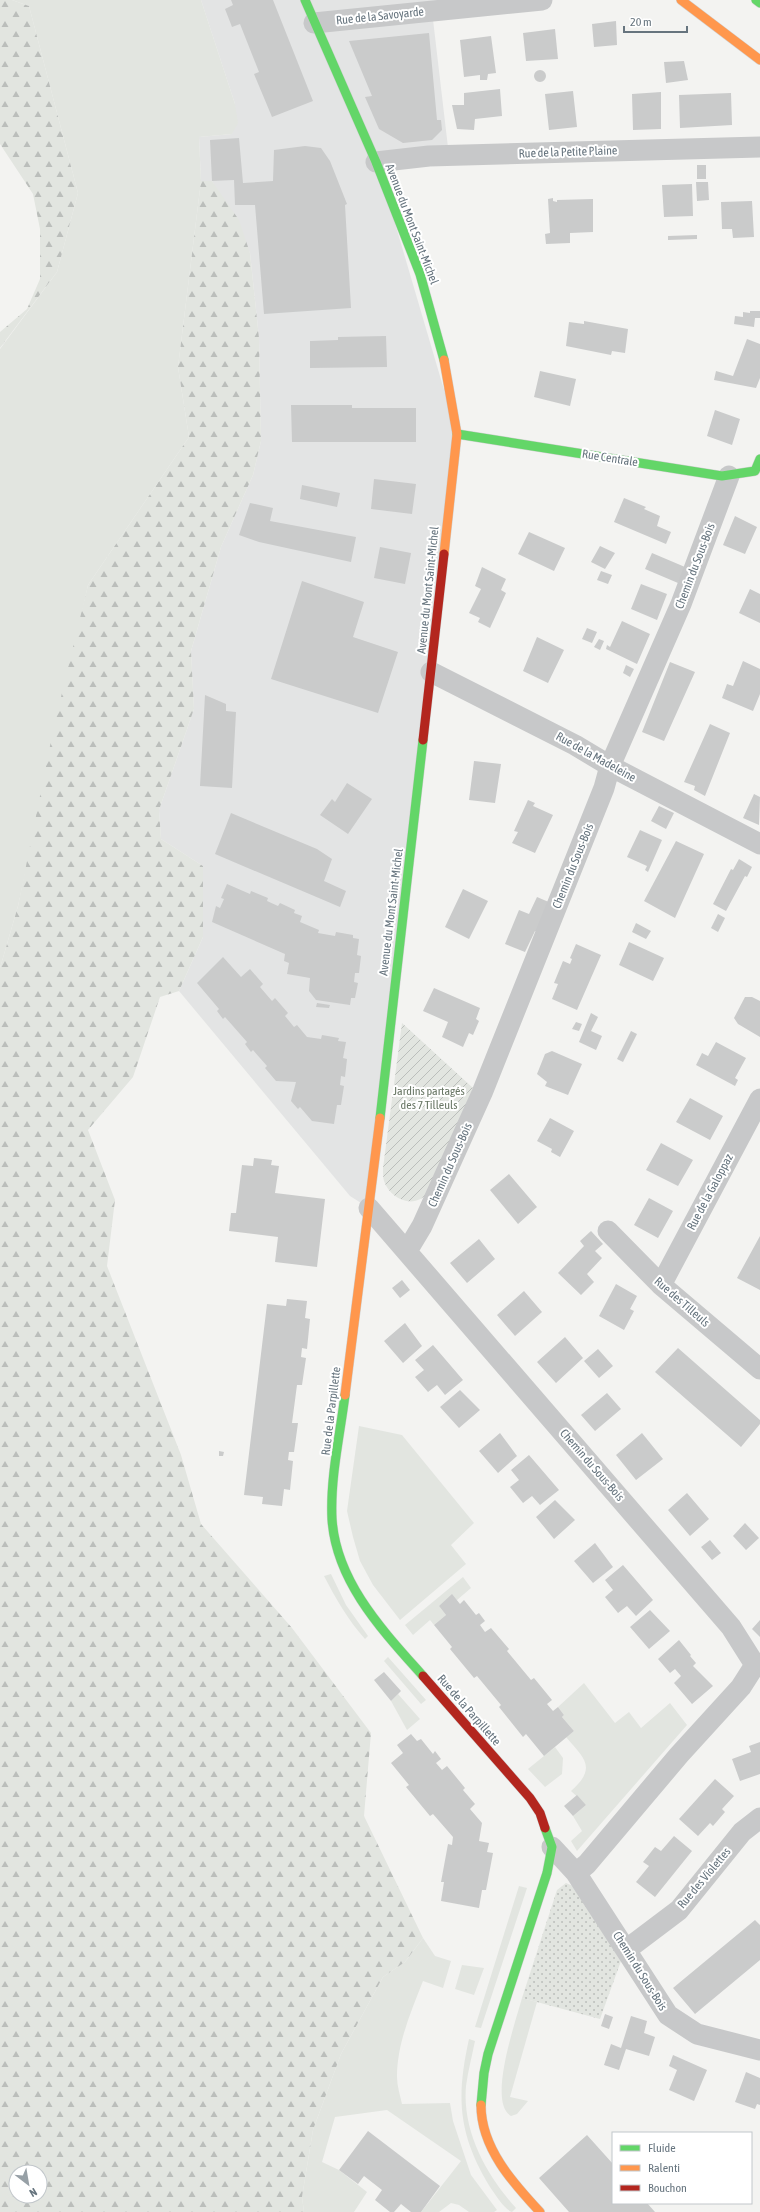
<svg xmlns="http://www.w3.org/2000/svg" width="760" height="2212" font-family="'Asap Condensed',sans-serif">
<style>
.built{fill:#e3e4e4}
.grass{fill:#e2e5e0}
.forest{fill:url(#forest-firs);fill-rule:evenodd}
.park{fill:url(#park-dots)}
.garden{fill:url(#garden-furrows)}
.building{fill:#cacbcb}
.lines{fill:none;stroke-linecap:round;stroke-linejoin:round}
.fast-casing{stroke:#d0d0d0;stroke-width:10}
.slow-casing{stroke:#d0d0d0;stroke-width:10}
.jam-casing{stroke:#d0d0d0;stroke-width:10}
.street{stroke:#c7c8c9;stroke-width:21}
.fast{stroke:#63d668;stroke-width:9}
.slow{stroke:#ff974d;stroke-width:9}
.jam{stroke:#b3261e;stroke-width:9}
.labels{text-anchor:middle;stroke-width:4;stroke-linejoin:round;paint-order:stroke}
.street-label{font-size:12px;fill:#66747e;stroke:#fff}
.park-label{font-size:12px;fill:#687664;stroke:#fff}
</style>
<defs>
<pattern id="forest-firs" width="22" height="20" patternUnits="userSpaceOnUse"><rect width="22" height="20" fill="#e2e5e0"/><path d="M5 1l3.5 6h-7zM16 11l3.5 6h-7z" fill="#bbbebb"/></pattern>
<pattern id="park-dots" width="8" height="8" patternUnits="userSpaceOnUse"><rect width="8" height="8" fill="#e2e5e0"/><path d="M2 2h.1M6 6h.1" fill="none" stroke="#bbbebb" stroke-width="1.8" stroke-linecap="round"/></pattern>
<pattern id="garden-furrows" width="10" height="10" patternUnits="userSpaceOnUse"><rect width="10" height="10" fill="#e2e5e0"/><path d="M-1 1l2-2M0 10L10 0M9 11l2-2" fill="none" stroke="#bbbebb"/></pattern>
</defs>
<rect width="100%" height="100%" fill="#f3f3f1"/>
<path class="built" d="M201 0H542L432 11 449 156 377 162 457 434 369 1208 350 1196 179 991 203 937V866L161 839 159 810 194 709 191 651 221 547 253 475 261 441 259 338 250 253 212 181H201L199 137 232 134 235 104Z"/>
<path class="grass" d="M12 0H201L235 104 238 123 232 134 199 137 201 181 178 367 189 437 88 585 18 906 0 968V349L57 272 78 193 29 6Z
M359 1426 402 1435 474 1523 451 1545 466 1564 400 1620 373 1585 360 1561 353 1537 347 1511Z
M331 1574 346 1605 368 1636 365 1639C348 1620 336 1599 324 1576Z
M463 1577 471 1588 457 1600 439 1606 446 1615 434 1625 430 1620 413 1635 405 1625Z
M388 1657 426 1700 421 1704 384 1661Z
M584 1683 615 1723 629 1712 641 1728 670 1703 687 1725 577 1851 571 1841 582 1831 573 1816 586 1805 571 1791C597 1768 585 1759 566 1737L574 1731 562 1717 564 1715 558 1707Z
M398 1694 420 1719 407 1730 391 1701Z
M555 1747 563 1758 562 1774 545 1787 528 1769Z
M519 1886 527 1888 481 2028 475 2027Z
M423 1938 435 1956 451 1961 443 1988 423 1981C411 2012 397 2043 397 2077 397 2086 400 2095 402 2104L450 2103 453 2121 471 2175 497 2210 494 2212H469L459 2205 451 2203 439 2212H421L461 2161 387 2110 335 2117 322 2162 339 2170 367 2192 354 2212H304L302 2197 313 2130 341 2054 383 1977 405 1962Z
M462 1965 484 1968 474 1995 455 1989Z
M522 1998 537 2002 510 2097 528 2101 517 2114 511 2116C487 2102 516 2021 522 1998Z
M469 2039 475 2041C472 2056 468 2071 466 2086 462 2132 487 2176 516 2208L512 2212C504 2209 495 2194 490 2187 458 2134 456 2098 469 2039Z"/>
<path class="forest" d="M0 0H12L29 6 78 193 57 272 0 348V332L27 309 40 279V229L33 194 0 144Z
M201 181H212L239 220 250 253 259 338 261 441 253 475 221 547 191 651 194 709 159 810 161 839 203 866V937L179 991 160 997 133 1077 88 1130 115 1200 107 1266 181 1455 201 1524 292 1628 371 1733 364 1816 423 1938 405 1962 383 1977 341 2054 313 2130 302 2197 304 2212H0V968L18 906 54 726 88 585 189 437 178 367ZM16 2172H40V2196H16Z"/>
<path class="park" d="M566 1883 573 1886 621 1961 600 2019 522 1998 557 1890Z"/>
<path class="garden" d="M402 1023 473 1088 429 1191C415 1211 390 1199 384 1181 383 1178 383 1172 383 1168Z"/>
<path class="building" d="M231 0H273L313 101 272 117 254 74 259 72 240 24 232 27 225 9 233 5Z
M616 21 617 45 594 47 592 24Z
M555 29 558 59 526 61 523 33Z
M429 33 437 120H441L442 130 432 140 403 143 379 129 365 97 372 96 349 41Z
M491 36 496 73 488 74 487 80H480V75L464 77 460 40Z
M684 61 688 80 666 83 664 62Z
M534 76a6 6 0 1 1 12 0a6 6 0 1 1-12 0Z
M500 89 502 116 475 119 474 130 457 129 452 105H464V93Z
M573 91 577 127 549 130 545 94Z
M661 92V129L633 130 632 94Z
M731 93 732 125 680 128 679 95Z
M239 138 243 183 273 181 274 150 305 146 321 148 330 161 347 204 345 205 351 308 264 314 255 205H235L234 180 212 181 210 140Z
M697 165H706V179H697Z
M696 182H708L709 200 697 201Z
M692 184 693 216 664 217 662 185Z
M553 198V201L557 202V200L593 199V232L570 233V243L546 244 545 234 550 233 548 199Z
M752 201 754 237 733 238 732 229H722L721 202Z
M697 235V239L668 240V236Z
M750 311H760V318H755L754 327 734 324 735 316 743 317V312L750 313Z
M584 321 628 329 625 353 612 351 611 355 566 346 569 322 584 324Z
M386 336 387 367 310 368V341L338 340V337Z
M747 339 760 344V378L756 388 714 380 716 371 733 376Z
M540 371 576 379 570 406 534 397Z
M291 405H352V408H416V442H292Z
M715 410 740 419 732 445 707 436Z
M374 479 416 484 412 514 371 509Z
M302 485 340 493 337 507 300 499Z
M624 498 646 507 644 509 660 516 657 526 671 532 666 544 614 522Z
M250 503 273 508 270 521 356 537 351 562 259 542 239 535Z
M735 516 757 527 745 554 723 545Z
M529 532 565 548 554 571 518 554Z
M600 546 615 553 605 569 591 562Z
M380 547 411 553 405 584 374 578Z
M652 553 685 567 678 583 645 569Z
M482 567 506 579 501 590 506 593 490 628 478 622 480 618 469 613 481 589 475 586Z
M601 571 612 575 608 584 597 580Z
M302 581 364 602 353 637 398 652 378 713 271 679Z
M641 584 667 594 657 620 631 609Z
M750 589 760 594V623L739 613Z
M622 621 650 634 637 664 606 649 607 645 610 647Z
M587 628 597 632 592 643 582 639Z
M537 637 564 650 548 683 523 671Z
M599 639 604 641 600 650 594 647Z
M743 661 760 669V694L753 711 722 698 727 684 733 686Z
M670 662 695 672 664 741 642 732Z
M626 665 634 669 630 677 623 673Z
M205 695 226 704V711L236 712 232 788 200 786Z
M710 724 730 733 705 796 694 790 695 786 684 782Z
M474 761 501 764 495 803 469 800Z
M347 783 372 799 348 834 320 815 332 799 335 802Z
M754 794 760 797 759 825 743 818Z
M528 800 535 803 533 806 553 815 535 853 512 843 518 832 514 831Z
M659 806 674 813 666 829 651 821Z
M231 813 317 849 332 859 324 881 346 891 340 907 215 854Z
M640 830 662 840 648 872 645 870 647 866 627 857Z
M676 841 704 854 675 918 644 901Z
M739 859 752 867 747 877 745 876 726 911 713 904 731 869 733 870Z
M227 884 250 894 251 891 268 898 267 901 278 906 280 903 295 910 294 913 302 916 300 922 319 930 318 933 335 936 336 932 353 935V938L359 939 357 955 361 956 359 973H355L354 982 358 983 355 998H351L350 1005 316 1000 309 991 310 978 287 974 289 963 284 961 285 954 212 922 216 906 220 908 224 899 221 898Z
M463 889 488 901 469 939 445 927Z
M537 897 551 903 538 932 535 931 525 952 505 944 519 910 529 914Z
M718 914 725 918 718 932 711 928Z
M636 923 651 931 646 939 632 932Z
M629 942 664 958 653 981 619 965Z
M576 944 601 955 577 1010 552 999 558 984 554 983 563 961 570 964 572 959 570 958Z
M223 957 241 977 250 969 263 984 260 987 272 1001 275 998 288 1013 285 1016 294 1027 297 1025 307 1037 321 1039 322 1035 339 1038 338 1041 346 1042 343 1058 347 1059 345 1077 341 1076 340 1085 344 1086 341 1105H337L334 1124 312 1121 300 1107 298 1109 291 1101 296 1082 276 1081 265 1068 267 1066 253 1050 251 1052 245 1044 247 1042 225 1017 223 1019 217 1011 219 1009 197 983Z
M434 988 480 1008 476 1019 479 1021 473 1035 469 1033 463 1047 442 1037 448 1022 423 1011Z
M745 997H752L760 1001V1037L738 1024 734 1018Z
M317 1003 330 1005 329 1008 316 1007Z
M591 1013 598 1017 591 1031 602 1036 596 1050 579 1042Z
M576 1022 582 1024 579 1031 572 1029Z
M631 1031 637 1034 623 1062 617 1059Z
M716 1042 746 1058 735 1078 738 1080 735 1086 696 1065 702 1053 708 1056Z
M552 1051 582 1064 568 1095 545 1086 547 1082 537 1074 545 1054Z
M690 1098 723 1116 710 1140 676 1122Z
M550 1118 574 1131 560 1157 551 1152 552 1149 537 1141Z
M661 1143 693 1160 678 1186 646 1170Z
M254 1158 272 1160 271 1165 279 1166 275 1193 325 1199 317 1267 275 1262 278 1237 229 1231 231 1213H236L242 1165 253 1166Z
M509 1174 537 1207 518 1224 490 1190Z
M649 1198 673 1211 658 1238 634 1225Z
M591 1231 603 1244 595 1251 602 1258 587 1274 594 1282 581 1295 558 1273 584 1246 580 1241Z
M760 1236V1290L737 1278Z
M479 1239 495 1259 467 1283 450 1263Z
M402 1280 410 1290 400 1298 392 1288Z
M616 1284 637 1296 630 1309 634 1311 624 1330 599 1316Z
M524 1291 542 1312 515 1336 497 1315Z
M287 1299 307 1301 305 1318 310 1319 307 1349 302 1348 301 1357 306 1358 302 1385H297L292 1423H298L294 1452H289L288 1460 293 1461 290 1490 284 1489 282 1506 262 1504 263 1497 244 1495 267 1304 286 1306Z
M405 1323 422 1346 403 1363 384 1341Z
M565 1337 583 1358 556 1383 537 1362Z
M433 1345 463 1380 445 1395 437 1385 428 1392 415 1377 424 1370 415 1360Z
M678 1348 760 1420V1424L741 1447 655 1372Z
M598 1349 613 1366 599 1378 584 1361Z
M460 1390 480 1410 459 1428 440 1407Z
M607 1393 621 1409 595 1431 581 1415Z
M500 1433 517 1456 498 1473 479 1451Z
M642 1433 663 1459 636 1480 616 1455Z
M219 1451 224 1452 223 1456H219Z
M529 1455 559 1490 540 1505 532 1496 523 1503 510 1487 519 1480 511 1470Z
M687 1493 709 1519 690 1536 668 1510Z
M555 1500 575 1520 554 1539 536 1517Z
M745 1523 759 1538 746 1550 733 1536Z
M710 1540 721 1553 712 1560 701 1547Z
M595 1543 613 1567 593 1583 574 1561Z
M623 1565 653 1600 636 1616 627 1606 618 1613 605 1597 613 1590 605 1580Z
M452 1594 460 1604 464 1600 476 1615 479 1613 485 1621 480 1625 485 1632 491 1628 509 1649 507 1651 531 1680 534 1678 552 1700 547 1704 553 1711 558 1707 564 1715 562 1717 574 1731 544 1756 526 1734 523 1737 499 1707 501 1705 477 1676 474 1678 450 1649 452 1647 434 1625 446 1615 439 1606Z
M650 1610 670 1631 649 1649 630 1627Z
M760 1620V1637L752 1629Z
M679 1640 691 1655 690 1656 696 1663 693 1666 713 1686 692 1704 674 1683 681 1676 675 1669 670 1673 658 1659Z
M384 1672 401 1691 391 1701 374 1680Z
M411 1734 417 1741 421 1739 433 1754 435 1751 441 1759 436 1763 442 1770 447 1766 465 1788 463 1790 475 1804 470 1809 482 1823 479 1841 489 1843 487 1852 493 1853 486 1890H482L479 1908 441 1901 444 1882H441L448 1844 452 1845 453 1837 433 1814 430 1816 406 1787 409 1785 391 1763 403 1753 397 1745Z
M760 1742V1774L740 1781 732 1759 751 1752 749 1746Z
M715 1779 734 1796 722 1809 725 1812 713 1826 710 1823 698 1836 679 1819Z
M577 1795 586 1805 573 1816 564 1806Z
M674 1836 692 1851 655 1897 636 1882 649 1866 643 1862 655 1847 661 1851Z
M755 1920 760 1925V1960L695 2014 673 1988Z
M605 2014 613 2017 609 2029 601 2026Z
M631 2016 647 2021 644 2033 655 2037 649 2056 626 2049 619 2070 604 2065 611 2044 621 2048Z
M673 2055 707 2070 694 2101 669 2090 677 2070 669 2066Z
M746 2072 760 2078V2105L757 2104 755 2109 735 2102Z
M368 2131 440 2186 421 2212H411L401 2204 394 2212H390L375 2200 382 2190 364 2176 358 2184 339 2170Z
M587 2135 613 2164V2203H647L655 2212H569L539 2178Z"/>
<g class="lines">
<g class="fast-casing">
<path id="fast" d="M305 0 376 162 420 274 444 360
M756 0 760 3
M457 434 722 476 755 471 760 459
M380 1118 423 740
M345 1395C340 1435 330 1478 332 1519 336 1582 383 1631 423 1676
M481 2105 484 2073 488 2054 547 1873 552 1847 545 1828"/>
</g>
<g class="slow-casing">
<path id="slow" d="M681 0 760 60
M444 360 457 434 444 554
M345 1395 380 1118
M481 2105C481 2148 513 2183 540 2212"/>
</g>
<g class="jam-casing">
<path id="jam" d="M423 740 444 554
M423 1676 530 1798 540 1813 545 1828"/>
</g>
<path class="street" d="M314 23 542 0
M376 162 429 156 760 147
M431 672 575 745 610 766 760 844
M369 1208 731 1627 755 1665
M608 1231 661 1285 760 1369
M407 1251 422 1226 482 1093 604 788 610 766 681 604 729 476
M661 1285 760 1099
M552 1847 576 1873 668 2015 697 2034 760 2050
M576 1873 587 1864 679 1755 741 1687 755 1665 760 1666
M626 1950 679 1910 742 1832 760 1818"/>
<use href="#fast" class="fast"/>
<use href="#slow" class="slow"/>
<use href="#jam" class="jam"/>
</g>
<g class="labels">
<g class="street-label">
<text transform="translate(380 16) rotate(-6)" y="4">Rue de la Savoyarde</text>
<text transform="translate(568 152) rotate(-2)" y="4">Rue de la Petite Plaine</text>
<text transform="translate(412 224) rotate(69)" y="4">Avenue du Mont Saint-Michel</text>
<text transform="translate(610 458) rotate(9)" y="4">Rue Centrale</text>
<text transform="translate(695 566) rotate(-69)" y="4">Chemin du Sous-Bois</text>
<text transform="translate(428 590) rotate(-84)" y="4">Avenue du Mont Saint-Michel</text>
<text transform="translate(596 757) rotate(29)" y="4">Rue de la Madeleine</text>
<text transform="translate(573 866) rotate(-68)" y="4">Chemin du Sous-Bois</text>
<text transform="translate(391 912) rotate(-83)" y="4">Avenue du Mont Saint-Michel</text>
<text transform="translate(450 1165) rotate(-66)" y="4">Chemin du Sous-Bois</text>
<text transform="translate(710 1192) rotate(-62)" y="4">Rue de la Galoppaz</text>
<text transform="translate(682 1302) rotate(41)" y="4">Rue des Tilleuls</text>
<text transform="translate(331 1411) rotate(-83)" y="4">Rue de la Parpillette</text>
<text transform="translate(592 1465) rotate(49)" y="4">Chemin du Sous-Bois</text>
<text transform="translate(469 1710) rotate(49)" y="4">Rue de la Parpillette</text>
<text transform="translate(704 1878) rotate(-50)" y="4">Rue des Violettes</text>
<text transform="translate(640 1971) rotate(58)" y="4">Chemin du Sous-Bois</text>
</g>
<g class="park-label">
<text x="429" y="1095">Jardins partagés<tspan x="429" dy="14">des 7 Tilleuls</tspan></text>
</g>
</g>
<rect x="612" y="2132" width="140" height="72" fill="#ffffff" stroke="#c2c7cb"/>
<rect x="620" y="2145" width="20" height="6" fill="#63d668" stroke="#c2c7cb"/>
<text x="648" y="2152" font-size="12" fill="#66747e">Fluide</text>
<rect x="620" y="2165" width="20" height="6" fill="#ff974d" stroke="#c2c7cb"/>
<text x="648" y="2172" font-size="12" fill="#66747e">Ralenti</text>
<rect x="620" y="2185" width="20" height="6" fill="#b3261e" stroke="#c2c7cb"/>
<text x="648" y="2192" font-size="12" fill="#66747e">Bouchon</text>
<g transform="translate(28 2184) rotate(149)"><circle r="19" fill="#ffffff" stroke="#c2c7cb"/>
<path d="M0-3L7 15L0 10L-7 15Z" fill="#97a0a6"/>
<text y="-6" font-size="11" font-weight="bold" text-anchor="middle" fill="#66747e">N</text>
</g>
<path d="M624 26v6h63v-6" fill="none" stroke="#66747e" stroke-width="2"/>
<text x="630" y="26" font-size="12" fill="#66747e" stroke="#ffffff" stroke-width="3" paint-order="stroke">20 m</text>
</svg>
